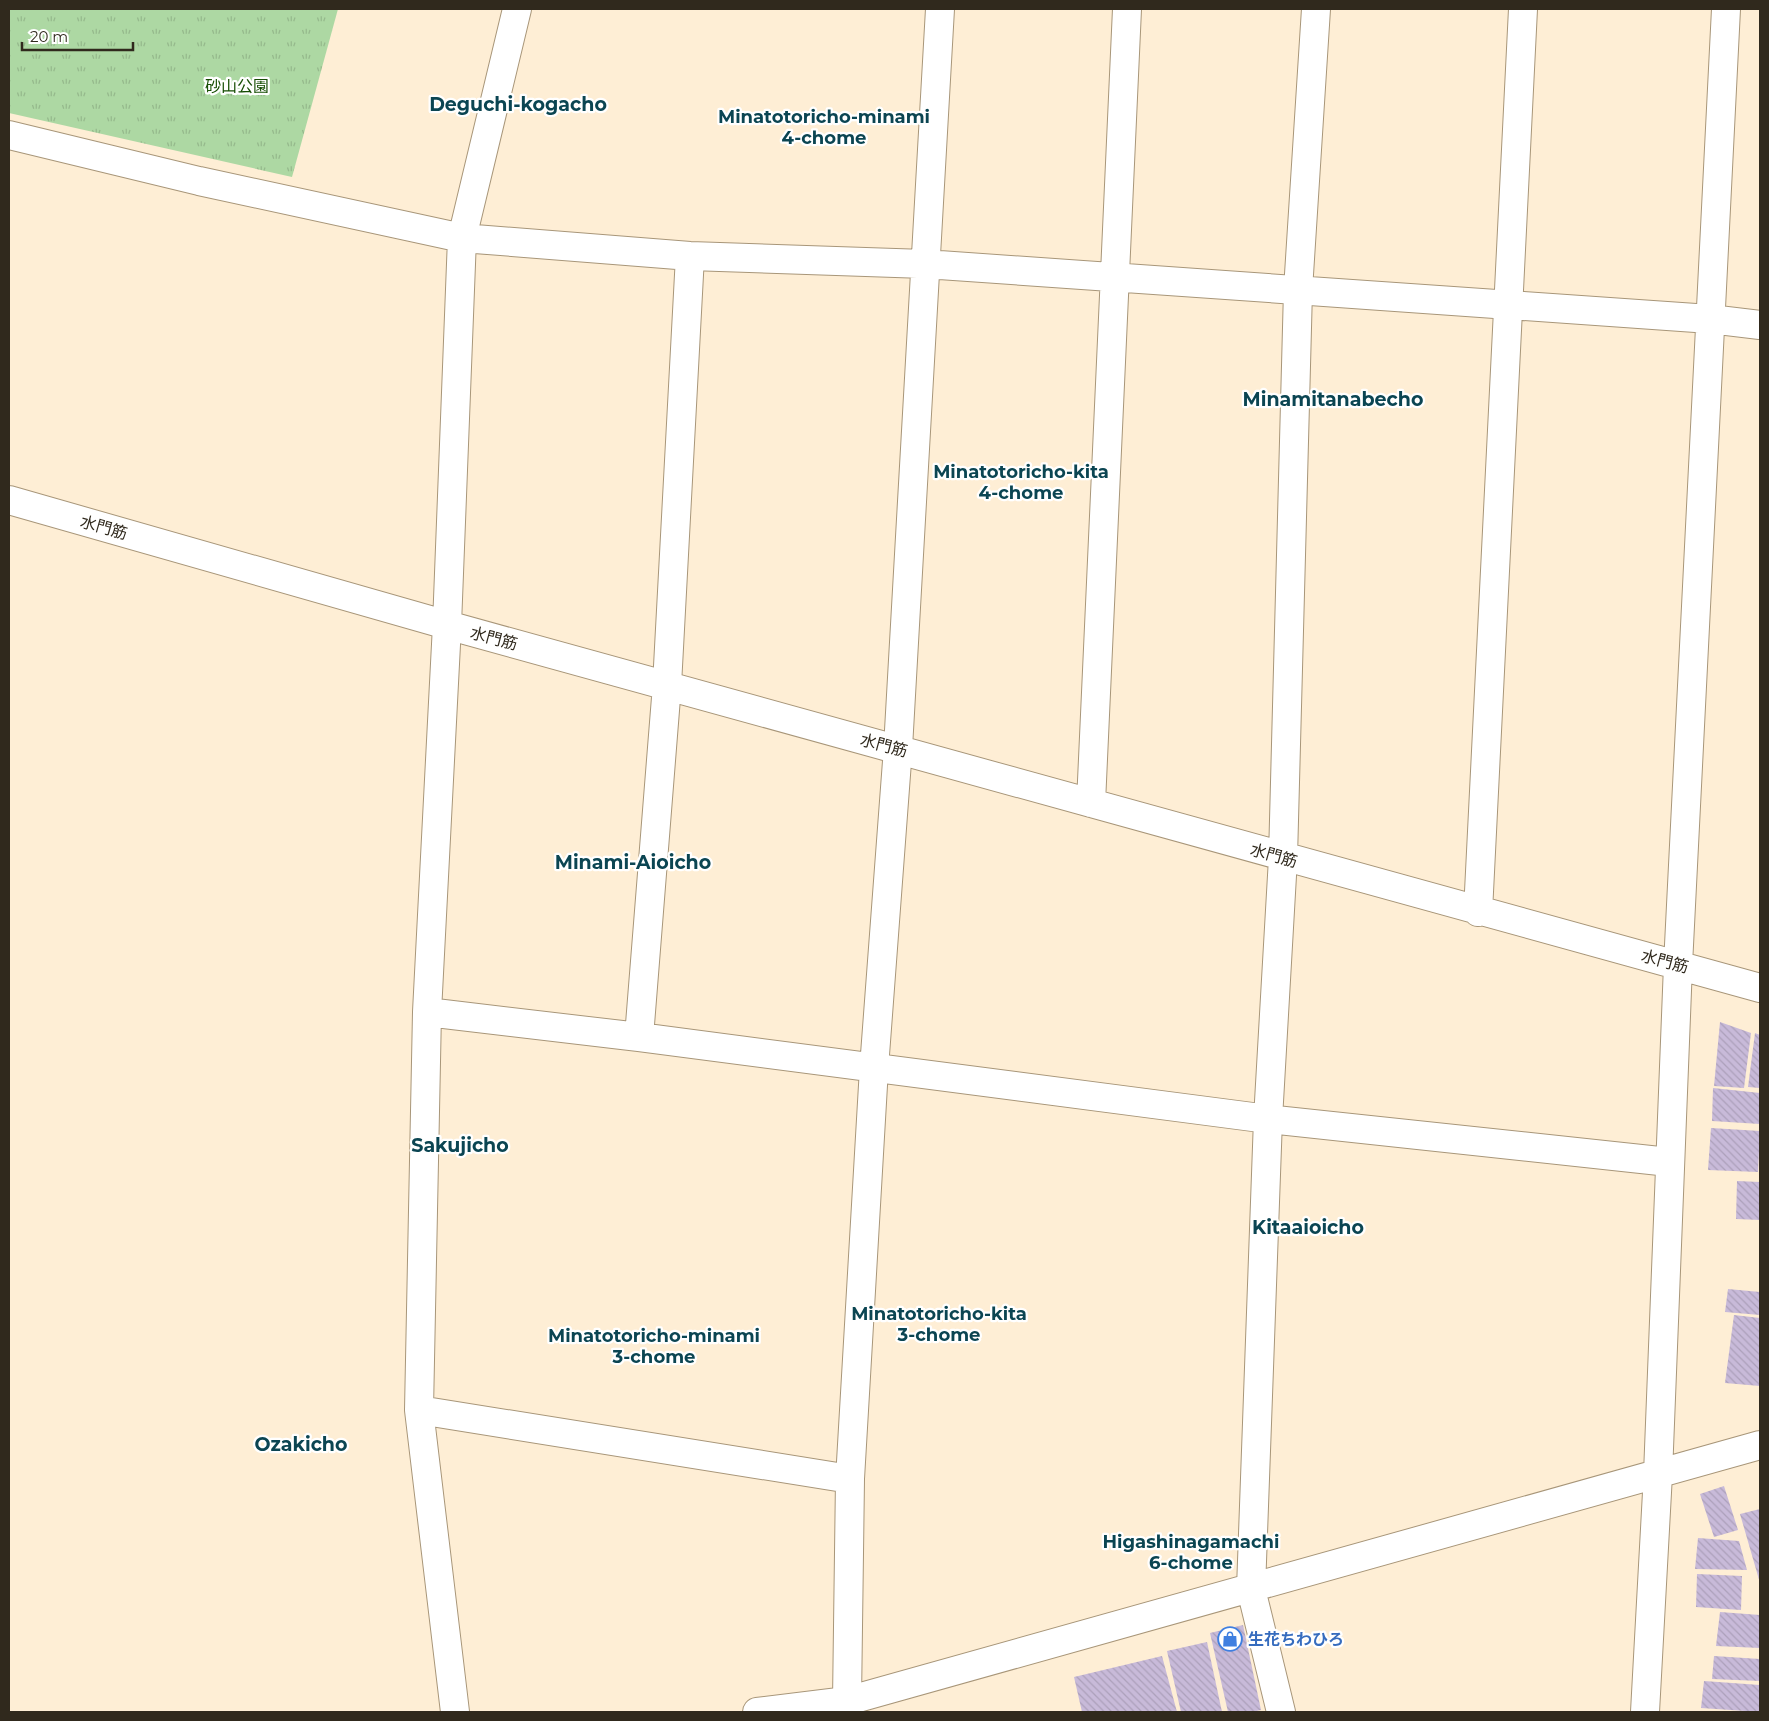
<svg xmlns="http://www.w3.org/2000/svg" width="1769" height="1721" font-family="Montserrat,'Noto Sans JP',sans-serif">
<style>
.park{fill:url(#park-tufts)}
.building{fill:url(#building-back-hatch)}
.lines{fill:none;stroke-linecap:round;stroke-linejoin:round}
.minor-casing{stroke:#a89679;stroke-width:30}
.minor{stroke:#fff;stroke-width:28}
.labels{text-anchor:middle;stroke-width:4.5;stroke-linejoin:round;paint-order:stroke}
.park-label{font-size:16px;fill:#154d02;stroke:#fff}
.street-label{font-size:16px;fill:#30291d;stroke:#fff}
.shop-label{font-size:16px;font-weight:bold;fill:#366cbe;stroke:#fff;text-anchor:start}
.neighbourhood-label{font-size:18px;font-weight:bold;fill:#0b4552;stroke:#fff}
.quarter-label{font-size:19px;font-weight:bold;fill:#0b4552;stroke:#fff}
</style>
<defs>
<pattern id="park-tufts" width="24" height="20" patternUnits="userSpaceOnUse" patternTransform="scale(1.25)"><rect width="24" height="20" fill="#add8a3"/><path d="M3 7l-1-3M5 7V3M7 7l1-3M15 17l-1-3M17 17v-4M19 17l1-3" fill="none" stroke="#95b98c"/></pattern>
<pattern id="building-back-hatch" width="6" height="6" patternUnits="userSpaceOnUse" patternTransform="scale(1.25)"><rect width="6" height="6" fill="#c8bad9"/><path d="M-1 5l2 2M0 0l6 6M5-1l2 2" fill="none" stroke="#aca0ba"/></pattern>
</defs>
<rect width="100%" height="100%" fill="#feeed5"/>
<path class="park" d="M9 9H338L292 177 9 113Z"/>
<path class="building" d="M1720 1022 1751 1033 1744 1088 1714 1086Z
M1755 1033 1760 1035V1088L1748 1087Z
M1713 1088 1760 1093V1124L1712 1121Z
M1711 1128 1760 1131 1758 1172 1708 1170Z
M1737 1181 1760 1182V1220L1736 1219Z
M1728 1289 1760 1292V1315L1725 1312Z
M1734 1315 1760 1318V1386L1725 1383Z
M1724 1486 1738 1530 1714 1537 1700 1494Z
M1760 1509V1583L1740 1514Z
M1698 1538 1739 1541 1747 1570 1695 1569Z
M1697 1574 1742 1576 1741 1610 1696 1607Z
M1720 1612 1760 1615V1648L1716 1646Z
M1243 1625 1261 1710 1252 1712H1228L1210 1633Z
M1207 1642 1222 1712H1181L1167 1651Z
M1162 1656 1177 1712H1082L1074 1677Z
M1714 1656 1760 1659V1681L1712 1679Z
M1704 1681 1760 1685V1712L1701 1708Z"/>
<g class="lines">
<g class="minor-casing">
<path id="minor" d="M9 135 199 181 462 238 690 256 925 264 1710 319 1760 325
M9 500 447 625 1760 988
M1091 803 1127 9
M1478 912 1523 9
M427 1012 639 1037 1268 1119 1669 1162
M639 1037 667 685 690 256
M419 1410 850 1479
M455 1712 419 1410 427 1012 447 625 462 238 517 9
M757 1712 847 1701 1760 1445
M849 1712 847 1701 850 1479 874 1068 898 748 940 9
M1281 1712 1251 1589 1268 1119 1283 858 1298 290 1316 9
M1645 1712 1658 1474 1678 965 1726 9"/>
</g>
<use href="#minor" class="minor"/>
</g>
<defs>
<g id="shop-ring" transform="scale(1.25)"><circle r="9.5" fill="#fff" stroke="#3f7fe0" stroke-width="1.5"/><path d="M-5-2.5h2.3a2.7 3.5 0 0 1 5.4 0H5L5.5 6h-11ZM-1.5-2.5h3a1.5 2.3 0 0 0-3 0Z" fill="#3f7fe0"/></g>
</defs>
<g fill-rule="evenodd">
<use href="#shop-ring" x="1230" y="1639"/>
</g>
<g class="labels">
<g class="park-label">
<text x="237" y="92">砂山公園</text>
</g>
<g class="street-label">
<text transform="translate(104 527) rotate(16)" y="6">水門筋</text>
<text transform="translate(494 638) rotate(15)" y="6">水門筋</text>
<text transform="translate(884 745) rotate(15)" y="6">水門筋</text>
<text transform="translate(1274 855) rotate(16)" y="6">水門筋</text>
<text transform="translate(1665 961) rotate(15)" y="6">水門筋</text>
</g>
<g class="shop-label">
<text x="1248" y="1645">生花ちわひろ</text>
</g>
<g class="neighbourhood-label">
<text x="824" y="123">Minatotoricho-minami<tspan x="824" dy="21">4-chome</tspan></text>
<text x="1021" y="478">Minatotoricho-kita<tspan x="1021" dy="21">4-chome</tspan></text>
<text x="939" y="1320">Minatotoricho-kita<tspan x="939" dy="21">3-chome</tspan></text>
<text x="654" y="1342">Minatotoricho-minami<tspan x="654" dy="21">3-chome</tspan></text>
<text x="1191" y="1548">Higashinagamachi<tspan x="1191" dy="21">6-chome</tspan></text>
</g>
<g class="quarter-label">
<text x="518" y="111">Deguchi-kogacho</text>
<text x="1333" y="406">Minamitanabecho</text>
<text x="633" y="869">Minami-Aioicho</text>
<text x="460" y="1152">Sakujicho</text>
<text x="1308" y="1234">Kitaaioicho</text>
<text x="301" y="1451">Ozakicho</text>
</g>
</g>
<rect width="1769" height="1721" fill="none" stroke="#30291d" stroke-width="20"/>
<path d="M22 42v8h111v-8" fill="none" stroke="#30291d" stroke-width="2.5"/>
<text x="30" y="42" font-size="15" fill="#30291d" stroke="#ffffff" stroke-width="4" paint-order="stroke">20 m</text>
</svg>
